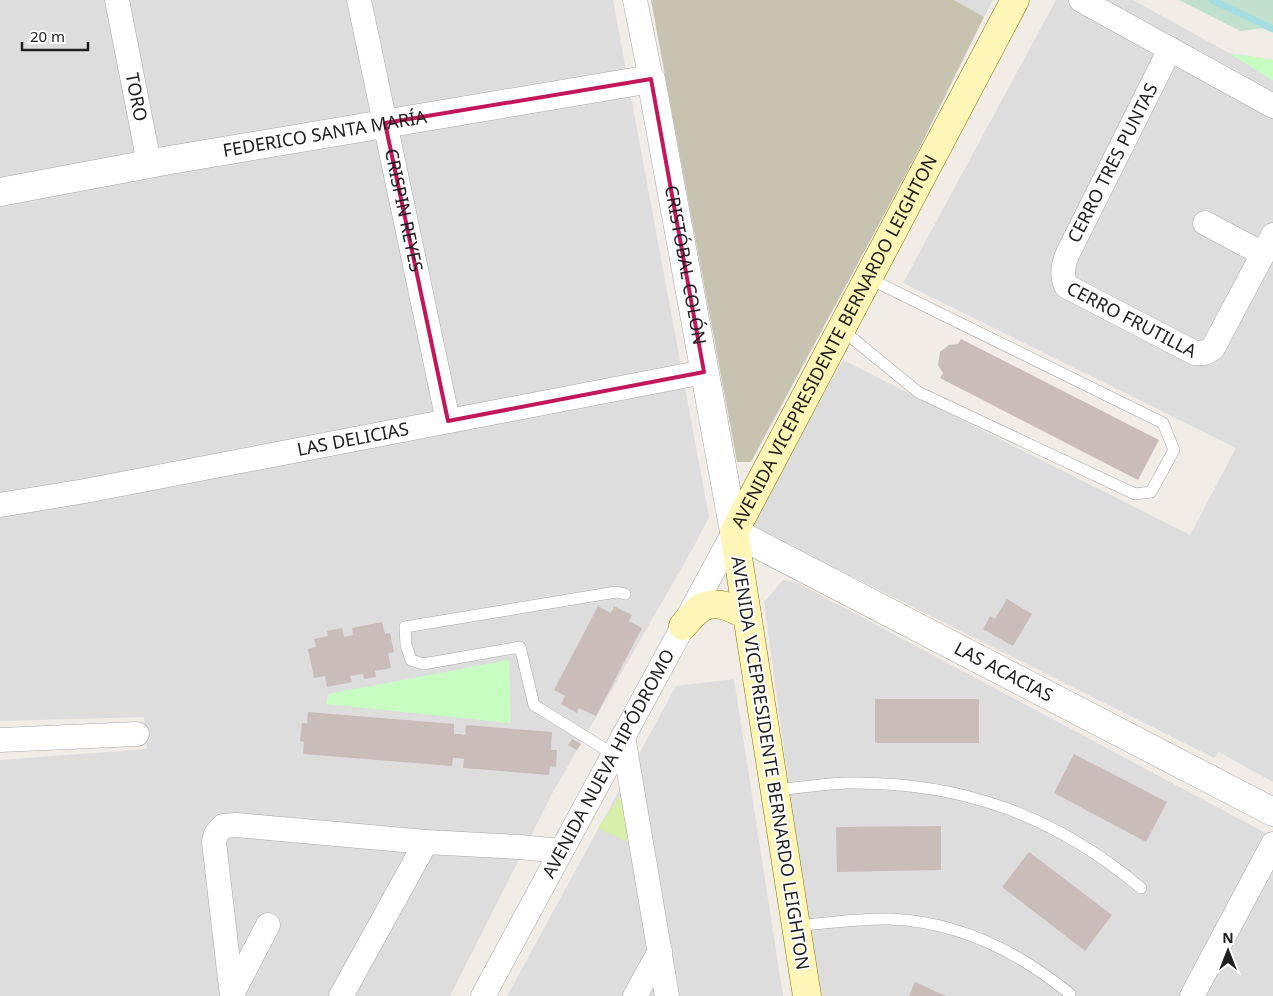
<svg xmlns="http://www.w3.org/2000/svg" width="1273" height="996" font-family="'Noto Sans',sans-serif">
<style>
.residential{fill:#dedddd}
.construction{fill:#c7c3b0}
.grass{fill:#d8efa9}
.wetland{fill:#c2e1cd}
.park{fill:#c7fdc1}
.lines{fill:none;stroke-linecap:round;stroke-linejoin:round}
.stream{stroke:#a3dfe2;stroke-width:7}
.building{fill:#cabdb9}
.service-casing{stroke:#a7a7a7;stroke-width:12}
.minor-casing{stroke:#a7a7a7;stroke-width:25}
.tertiary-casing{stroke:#a7a7a7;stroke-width:29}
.secondary-casing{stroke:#7e7500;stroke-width:29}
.service{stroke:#fff;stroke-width:11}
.minor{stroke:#fff;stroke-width:24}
.tertiary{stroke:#fff;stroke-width:28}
.secondary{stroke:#fef5b7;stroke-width:28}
.marked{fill:none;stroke:#c2185b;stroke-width:4;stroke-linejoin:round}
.labels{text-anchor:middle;stroke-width:4;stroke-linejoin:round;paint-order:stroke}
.street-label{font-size:18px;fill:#202020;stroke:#fff}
</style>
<rect width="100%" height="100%" fill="#f1ece6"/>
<path class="residential" d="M0 0H613L709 517 693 548 553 792 450 996H0V760L147 749 144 717 0 721Z
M954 0H993L984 17Z
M1056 0H1133L1229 53 1273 60V782L1219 752 1214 758 755 528 754 517 843 360 1190 535 1236 448 903 283Z
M783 580 798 583 1273 837V996H822L794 823 764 602Z
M734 679 783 996H507L676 686Z"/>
<path class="construction" d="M651 0H954L984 17 915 157 751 462H737Z"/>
<path class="grass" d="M626 787 632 844 598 828Z"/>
<path class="wetland" d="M1179 0H1273V27L1240 31Z"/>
<path class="park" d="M1229 53 1273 60V81Z
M509 660 511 723 326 704 328 694Z"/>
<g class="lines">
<path class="stream" d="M1212 0 1273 29"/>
</g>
<path class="building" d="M961 339 1159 440 1138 480 940 378 943 373 938 365 940 352 949 345 958 344Z
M1007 599 1032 614 1013 646 983 629 990 616 995 619Z
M598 606 611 613 614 606 632 615 629 621 642 628 596 716 579 708 577 713 561 704 565 696 554 690Z
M382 622 385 634 390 633 394 652 388 653 391 668 375 671 376 677 364 679 363 674 350 676 352 682 327 687 325 676 314 678 308 649 316 647 314 639 328 636 327 631 342 628 344 637 353 635 352 628Z
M875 699H979V743H875Z
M308 712 454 724V734H460L465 735 466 725 552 732 551 750H557L556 767 550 766 549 775 463 768 464 759 458 758H453L452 766 303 754 304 742 300 741 302 723H307Z
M572 739 581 744 577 750 568 745Z
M1074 754 1167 802 1146 842 1054 793Z
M941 826V870L837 872 836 827Z
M1029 852 1112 915 1085 951 1002 887Z
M915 982 946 996H909Z"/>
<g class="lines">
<g class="service-casing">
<path id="service" d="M841 329 918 392 1135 494 1151 492 1174 450 1163 423 868 278
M613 754 534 705 520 647 423 664 411 660 406 645 405 627 616 592 625 594
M774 790C798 788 822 784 846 783 960 781 1054 815 1141 888
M796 926C827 923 859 918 891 919 958 922 1019 952 1070 994"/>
</g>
<g class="minor-casing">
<g id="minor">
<path id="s1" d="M117 0 149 163"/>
<path id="s2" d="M359 0 448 421"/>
<path d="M635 0 651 79"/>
<path d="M1081 0 1273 106"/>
<path id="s3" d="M1170 49 1068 253C1063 264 1061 274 1066 286L1195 353H1205L1213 348 1273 235"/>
<path d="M1205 223 1263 254"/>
<path id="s4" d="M0 505 85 491 704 372"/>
<path d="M623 736 667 996"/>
<path d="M0 740 137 734"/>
<path d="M232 994 268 925"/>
<path d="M232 996 214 842 216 834 223 826 236 825 426 842 519 847 561 851"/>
<path d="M341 996 426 842"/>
<path id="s5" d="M483 996 734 532"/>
<path d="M635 996 660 951"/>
<path d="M1192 996 1273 844"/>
</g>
</g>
<g class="tertiary-casing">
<g id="tertiary">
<path id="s6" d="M0 192 170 160 651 79 734 532 1273 812"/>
</g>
</g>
<g class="secondary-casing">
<g id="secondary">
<path d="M683 626C688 620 694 613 701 608 716 599 733 608 747 616"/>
<path id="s7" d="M807 996 734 532 1015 0"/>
</g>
</g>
<use href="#service" class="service"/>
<use href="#minor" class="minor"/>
<use href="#tertiary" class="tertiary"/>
<use href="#secondary" class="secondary"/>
</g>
<path class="marked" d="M651 79 704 372 448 421 385 123Z"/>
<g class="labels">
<g class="street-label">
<text dy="6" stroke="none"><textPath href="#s1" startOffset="99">TORO</textPath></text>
<text dy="6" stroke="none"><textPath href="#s6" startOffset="330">FEDERICO SANTA MARÍA</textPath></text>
<text transform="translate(1113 163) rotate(-63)" y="6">CERRO TRES PUNTAS</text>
<text dy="6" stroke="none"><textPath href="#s2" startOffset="215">CRISPIN REYES</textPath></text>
<text dy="6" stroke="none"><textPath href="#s6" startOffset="850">CRISTÓBAL COLÓN</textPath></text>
<text dy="6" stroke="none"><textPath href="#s3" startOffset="336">CERRO FRUTILLA</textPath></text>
<text dy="6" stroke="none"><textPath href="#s7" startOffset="685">AVENIDA VICEPRESIDENTE BERNARDO LEIGHTON</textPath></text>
<text dy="6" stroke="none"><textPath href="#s4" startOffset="359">LAS DELICIAS</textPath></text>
<text dy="6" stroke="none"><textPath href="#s6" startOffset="1425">LAS ACACIAS</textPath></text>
<text transform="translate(770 763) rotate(81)" y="6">AVENIDA VICEPRESIDENTE BERNARDO LEIGHTON</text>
<text dy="6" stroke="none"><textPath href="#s5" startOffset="264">AVENIDA NUEVA HIPÓDROMO</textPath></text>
</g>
</g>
<g transform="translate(1228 951)" stroke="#ffffff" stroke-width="4" paint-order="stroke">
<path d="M0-4L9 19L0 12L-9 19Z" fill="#202020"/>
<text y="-8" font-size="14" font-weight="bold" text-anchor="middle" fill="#202020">N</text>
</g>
<path d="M22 42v8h66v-8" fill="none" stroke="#202020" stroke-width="2.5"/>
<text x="30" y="42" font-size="15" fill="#202020" stroke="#ffffff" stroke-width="4" paint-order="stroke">20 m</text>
</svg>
